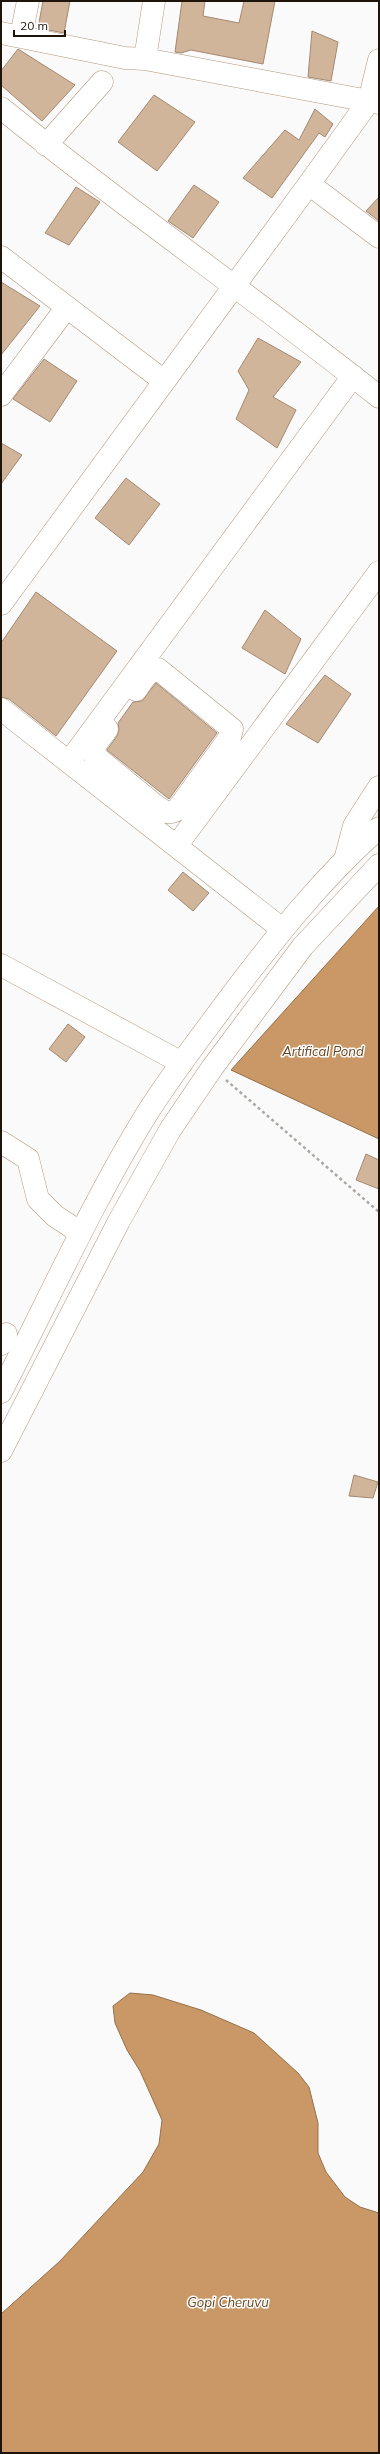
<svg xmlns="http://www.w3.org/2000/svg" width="380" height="2454" font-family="Mulish,sans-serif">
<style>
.water{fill:#c99866;stroke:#96704a}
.building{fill:#d1b59b;stroke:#a48970}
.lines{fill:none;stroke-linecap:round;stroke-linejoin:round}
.minor-casing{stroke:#b1967d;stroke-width:23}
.path{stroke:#aca9a5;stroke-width:2.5;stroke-dasharray:3 3;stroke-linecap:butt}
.minor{stroke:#fff;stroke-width:22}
.labels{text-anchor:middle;stroke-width:3;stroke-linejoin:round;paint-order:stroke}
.water-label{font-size:13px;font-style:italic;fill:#65421d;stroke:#fff}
</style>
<rect width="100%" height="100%" fill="#fafafa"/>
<path class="water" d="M379 906V1139L231 1070Z
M130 1993 153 1995 201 2010 254 2033 298 2073 309 2087 318 2123V2153L326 2172 345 2197 360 2207 379 2213V2453H1V2314L60 2261 143 2172 159 2144 162 2120 140 2071 127 2050 115 2023 113 2006Z"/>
<path class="building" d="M43 1H70L64 33 38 28Z
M182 1H205L203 16 239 23 244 1H275L263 64 191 50 181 53 175 52Z
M312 31 338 42 331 81 308 77Z
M18 49 75 85 42 121 1 85V71Z
M154 95 195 122 157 171 118 142Z
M315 109 333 124 325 137 319 133 272 198 243 178 285 130 299 140Z
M194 185 219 202 193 238 168 221Z
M76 187 100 202 69 245 45 233Z
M379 197V221L366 211Z
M1 282 40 306 1 355Z
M258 338 301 362 273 397 296 410 277 448 236 419 249 390 238 371Z
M44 359 77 381 50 422 13 399Z
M1 443 22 455 1 484Z
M126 478 160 504 129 545 95 518Z
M36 592 117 651 56 736 9 699 1 697V643Z
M265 610 301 639 285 674 242 648Z
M325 675 351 694 318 743 286 724Z
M156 683 217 733 169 799 107 750 117 736 119 730 118 723 133 702 142 701Z
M183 872 209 893 193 911 168 890Z
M68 1024 85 1037 66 1062 49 1049Z
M366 1154 379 1160V1189L356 1180Z
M354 1475 378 1482 373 1498 349 1496Z"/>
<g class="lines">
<g class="minor-casing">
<path id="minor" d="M1 33 125 58 145 59 379 103
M21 36 28 1
M145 59 154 1
M1 108C124 208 255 298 379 397
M46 145 102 82
M309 184 369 101 379 60
M1 257 164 381
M1 395 67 307
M1 604 309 184 379 237
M136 690C142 682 147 670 158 669L232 729 230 737 177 810C168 815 164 811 156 806L144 820
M1 709 282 929
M107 729 94 747 95 756 156 806
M69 762 353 376
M177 845 379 572
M345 860 354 826 379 787
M1 965 182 1063
M1 1142 28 1159 38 1199 55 1216 81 1233
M1 1344 6 1334
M1 1392C49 1299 92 1203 146 1115 171 1075 200 1038 228 1000 274 939 321 879 379 828
M1 1451 119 1221 170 1130 212 1068 303 946 379 865"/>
</g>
<path class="path" d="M226 1080 379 1212"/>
<use href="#minor" class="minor"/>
</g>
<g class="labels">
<g class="water-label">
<text x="323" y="1056">Artifical Pond</text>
<text x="228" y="2307">Gopi Cheruvu</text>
</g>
</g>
<rect width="380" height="2454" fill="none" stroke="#1e140a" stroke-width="4"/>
<path d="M14 30v6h51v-6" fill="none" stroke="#1e140a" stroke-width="2"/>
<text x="20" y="30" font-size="12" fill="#1e140a" stroke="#ffffff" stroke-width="3" paint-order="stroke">20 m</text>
</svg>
